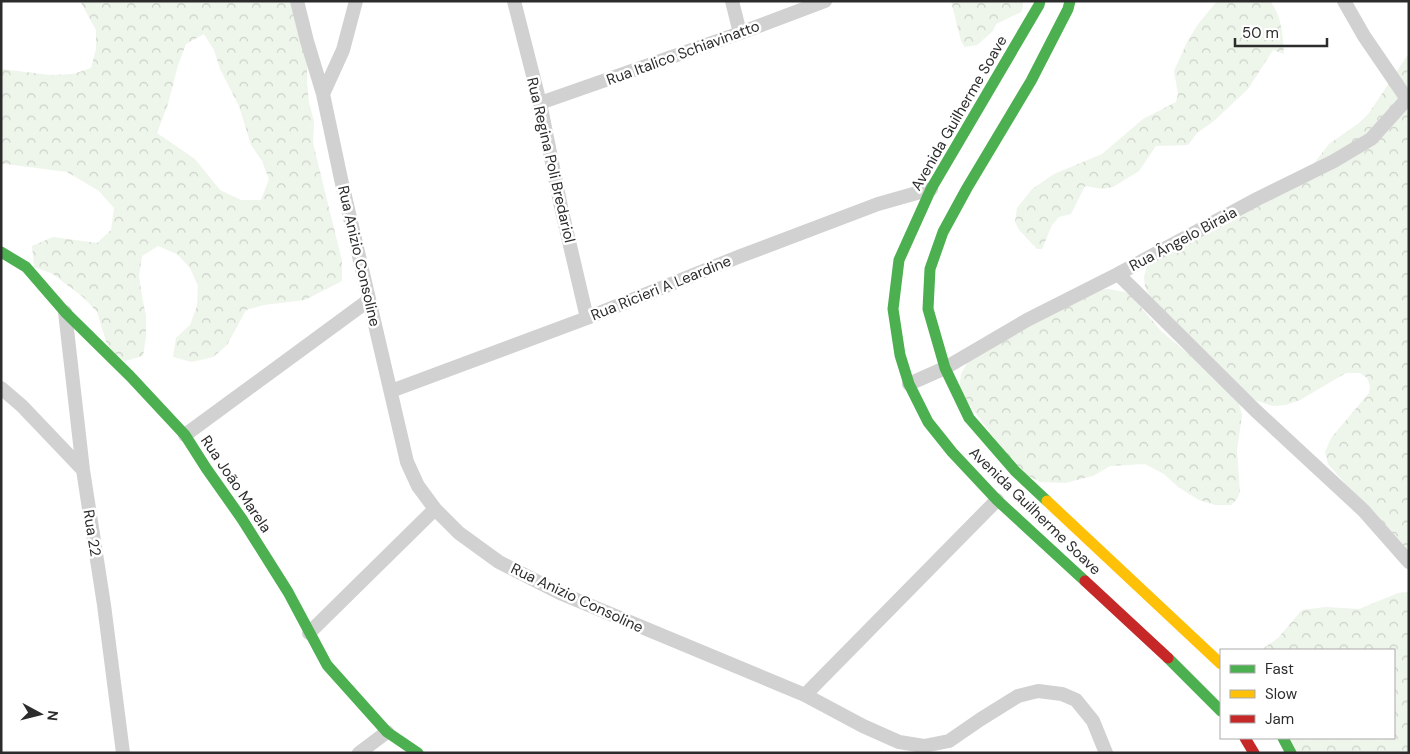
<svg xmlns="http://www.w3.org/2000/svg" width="1410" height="754" font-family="'DM Sans',sans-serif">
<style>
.forest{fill:url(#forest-crowns);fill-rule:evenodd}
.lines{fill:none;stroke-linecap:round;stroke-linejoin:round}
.street{stroke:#d1d1d1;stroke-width:14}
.fast{stroke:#4caf50;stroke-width:11}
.slow{stroke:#ffc107;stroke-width:11}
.jam{stroke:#c62828;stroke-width:11}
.labels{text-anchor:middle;stroke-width:5;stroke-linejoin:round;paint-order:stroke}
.street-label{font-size:15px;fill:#2c2c2c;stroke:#fff}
</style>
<defs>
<pattern id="forest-crowns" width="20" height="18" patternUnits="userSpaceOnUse" patternTransform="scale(1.25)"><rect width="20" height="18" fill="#eef5ea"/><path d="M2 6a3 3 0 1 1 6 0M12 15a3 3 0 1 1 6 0" fill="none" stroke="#ccd2c9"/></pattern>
</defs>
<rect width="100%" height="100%" fill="#fff"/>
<path class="forest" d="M80 1H291L307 61V83L309 103 314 121 313 143 342 261V281L305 300 264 305 246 310 227 345 213 357 192 362 173 357 176 338 190 325 197 306 198 286 190 268 177 254 158 246 142 256 139 276 142 296 146 316V336L143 356 125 361 109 351 97 312 84 298 53 274 34 267 32 246 53 237 97 243 111 230 114 208 99 191 67 172 6 164H1V69L50 75 73 74 91 68 96 49V30ZM204 34 214 50 220 69 239 106 251 145 262 161 269 179 261 200H241L220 190 195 159 157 133 168 104 178 65 186 44Z
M951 1H1023V6L1021 12 996 24 993 31 977 45 965 47 961 41Z
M1217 1H1270C1282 16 1283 36 1284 54L1273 50 1248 89 1214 121 1197 133 1188 145 1156 146 1139 171 1113 187 1103 189 1085 186 1071 214 1059 217 1052 225 1042 249H1037L1019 230 1015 222 1017 208 1032 189 1054 174 1102 154 1143 119 1176 102 1178 94 1174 71 1188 40 1199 23Z
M1409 53V556L1328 464 1325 452 1331 438 1369 393 1370 386 1367 378 1360 373H1346L1300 400 1286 405 1273 406 1255 400 1227 379 1160 314 1145 287 1144 277 1147 265 1153 259 1179 250 1192 234 1305 175 1329 144 1359 123 1369 113Z
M1108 289 1125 292 1135 298 1143 310 1162 332 1203 366 1239 404 1242 415 1237 450 1240 492 1237 499 1231 505H1215L1199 500 1178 487 1164 474 1145 464 1110 466 1093 476 1065 483 1040 482 1019 471 959 391 961 374 971 356 1077 293Z
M1409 592V753H1291L1282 738H1394V650H1261L1278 638 1302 610 1325 607 1359 609 1398 593Z"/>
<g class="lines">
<path class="street" d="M297 1 307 41 323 94 341 179 407 462 418 486 435 509 459 533 499 562 560 593 805 695 863 726 899 742 924 746 949 741 981 719 1018 696 1038 691 1062 694 1076 700 1093 721 1106 753
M514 1 540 103 561 207 587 318
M732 1 740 33
M1344 1 1364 36 1407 99
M323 94 343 50 356 1
M540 103 740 33 825 1
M1118 274 1255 410 1364 511 1409 562
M65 312 83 470 104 605 123 753
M909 384 945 368 1027 320 1118 274 1257 199 1334 161 1371 139 1407 99 1409 95
M1 388 22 406 83 470
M391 391 587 318 738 257 878 204 931 189
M185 435 369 300
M309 633 435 509
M805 695 997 500
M359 753 387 732"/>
<path class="fast" d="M1040 1 1039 5 931 189 899 260 893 309 900 355 909 384 928 422 952 452 997 500 1085 581
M1 252 26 267 65 312 130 376 185 435 206 468 242 519 288 592 327 665 387 732 418 753
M1047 501 1015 471 969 418 945 368 928 309 930 269 943 232 967 188 1031 81 1068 9 1070 1
M1168 658 1221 711
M1283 738 1291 753"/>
<path class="slow" d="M1047 501 1221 664"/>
<path class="jam" d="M1085 581 1168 658
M1245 738 1254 753"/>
</g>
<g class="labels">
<g class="street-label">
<text transform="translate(683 53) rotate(-20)" y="5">Rua Italico Schiavinatto</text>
<text transform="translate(959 113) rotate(-60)" y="5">Avenida Guilherme Soave</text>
<text transform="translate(551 160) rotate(77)" y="5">Rua Regina Poli Bredariol</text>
<text transform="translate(1183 239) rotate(-28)" y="5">Rua Ângelo Biraia</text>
<text transform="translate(359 256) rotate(77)" y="5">Rua Anizio Consoline</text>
<text transform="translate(661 288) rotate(-22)" y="5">Rua Ricieri A Leardine</text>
<text transform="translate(236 484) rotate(56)" y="5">Rua João Marela</text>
<text transform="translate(1035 511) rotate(44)" y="5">Avenida Guilherme Soave</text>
<text transform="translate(92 533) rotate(81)" y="5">Rua 22</text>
<text transform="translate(577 598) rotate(25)" y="5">Rua Anizio Consoline</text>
</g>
</g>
<rect width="1410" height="754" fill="none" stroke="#2c2c2c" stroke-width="5"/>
<rect x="1220" y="649" width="175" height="90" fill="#ffffff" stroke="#ababab"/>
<rect x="1230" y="665" width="25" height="8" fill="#4caf50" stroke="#ababab"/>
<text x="1265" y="674" font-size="15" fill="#2c2c2c">Fast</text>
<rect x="1230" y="690" width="25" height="8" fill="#ffc107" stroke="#ababab"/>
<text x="1265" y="699" font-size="15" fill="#2c2c2c">Slow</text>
<rect x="1230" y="715" width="25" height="8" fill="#c62828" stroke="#ababab"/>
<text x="1265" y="724" font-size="15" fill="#2c2c2c">Jam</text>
<g transform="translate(40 714) rotate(97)" stroke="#ffffff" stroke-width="4" paint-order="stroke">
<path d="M0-4L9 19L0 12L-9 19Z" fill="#2c2c2c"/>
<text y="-8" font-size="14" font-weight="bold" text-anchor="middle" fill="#2c2c2c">N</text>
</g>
<path d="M1235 38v8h92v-8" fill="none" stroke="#2c2c2c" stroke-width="2.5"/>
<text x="1242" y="38" font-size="15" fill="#2c2c2c" stroke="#ffffff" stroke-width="4" paint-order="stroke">50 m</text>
</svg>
